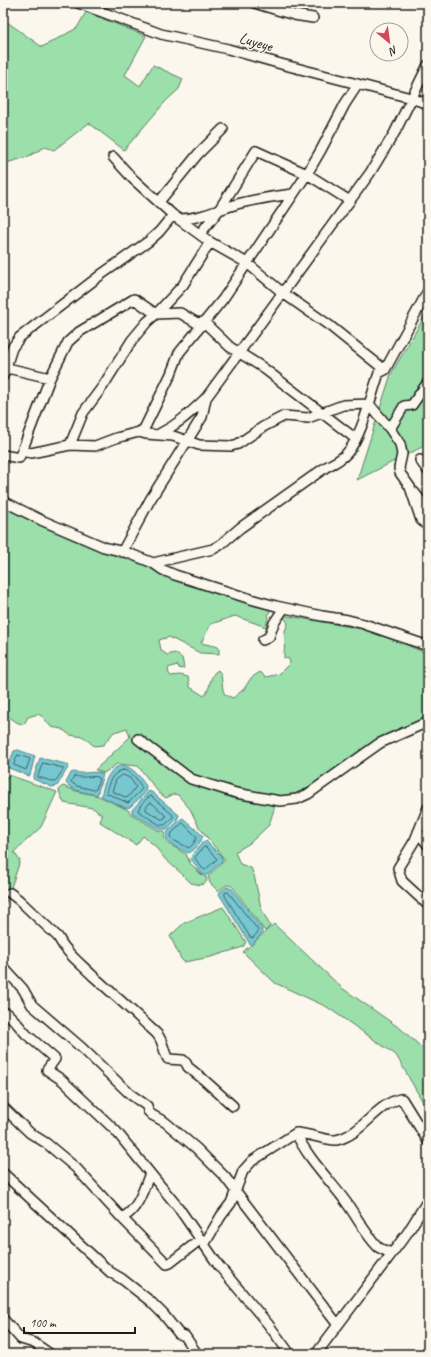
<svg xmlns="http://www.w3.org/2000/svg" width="431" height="1357" font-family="Caveat,sans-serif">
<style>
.green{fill:#9bdfab;stroke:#5c7e64}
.water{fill:#77c7d1;stroke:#538389}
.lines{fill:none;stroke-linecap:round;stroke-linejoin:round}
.shore{stroke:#406064;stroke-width:1}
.minor-casing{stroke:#1c1c1c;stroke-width:12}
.minor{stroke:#fbf7ec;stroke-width:9}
.labels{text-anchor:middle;stroke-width:3;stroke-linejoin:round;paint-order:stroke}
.street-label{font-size:16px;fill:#1c1c1c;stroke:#fbf7ec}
</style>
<rect width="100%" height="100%" fill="#fbf7ec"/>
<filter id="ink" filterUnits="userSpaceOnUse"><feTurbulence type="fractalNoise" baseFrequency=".025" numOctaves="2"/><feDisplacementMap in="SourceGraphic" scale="8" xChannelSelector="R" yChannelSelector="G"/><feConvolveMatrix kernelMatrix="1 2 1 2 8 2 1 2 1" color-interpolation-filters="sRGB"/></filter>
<g filter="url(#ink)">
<path class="green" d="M86 12 146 36 125 75 140 86 153 65 183 79 179 89 165 102 124 150 89 123 54 150 45 147 27 157 3 164V19L42 47 77 28Z
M428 310V444L357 480 391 374Z
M3 505 127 556 174 580 270 609 266 627 235 616 211 624 201 643 219 647V654L200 653 169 637 159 640 161 650 167 655 175 653 182 658 184 668 180 669 177 665 168 668 169 674 171 676 180 675 188 677 190 687 204 696C212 689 208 675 218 670L221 674 223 690 225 695 233 698 244 689 251 678 260 672 266 677 279 674 290 663 289 659 284 658 285 631 288 623 282 615 374 631 428 654V720L406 731 306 792 276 803 269 825 250 843 235 852 240 864 251 868 254 875 261 908 270 926 265 931 232 886 227 885 218 891 210 883 208 876 225 860 199 827 190 809 178 795 174 794 166 798 159 793 138 766 117 764 104 773 95 770 130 737 127 728 114 732 103 745 94 746 84 737 70 735 62 729 51 727 43 717 38 714 28 717 24 724 18 723 3 713Z
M9 775 57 792 41 827 14 852 20 861 5 905 3 908V780Z
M63 786 76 791 99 796 128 810 131 814 159 831H165L164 837 167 843 186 854 190 863 203 876 206 877 207 881 201 885 191 883 183 875 165 859 154 845 143 836 136 845 100 822 102 815 93 808 64 803 60 794 59 789Z
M223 907 246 942 243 947 211 957 184 962 181 959 170 936 184 923Z
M274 924 342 988 401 1029 428 1053V1111L396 1055 327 1007 275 983 243 952Z"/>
<path class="water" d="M18 750 35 756 30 775 28 776 9 768 8 766 14 751Z
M40 758 66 764 69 766 57 786 52 787 33 779Z
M123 765C135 769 139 776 146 786L145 793 130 807 126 808 102 797C101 793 103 789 104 785 108 775 112 767 123 765Z
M74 772C84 775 93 770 103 774L97 795C88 793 71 791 66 783L71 773Z
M149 791 153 793 179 815 178 818 167 829H159L132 813V810Z
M183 818 203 836C200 843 195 851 188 853 175 846 156 841 173 826 176 823 179 820 183 818Z
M204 841H206L220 855 223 860 207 875H203L191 859 192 855Z
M227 887 232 889 262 929V933L252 945 250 944 219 894 220 892Z"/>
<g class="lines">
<path class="shore" d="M18 755 30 759 26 770 14 765Z
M43 763 63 768V770L55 782 38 777Z
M123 770C133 772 137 779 142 788L141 790 128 803 106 793C109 783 111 773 123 770Z
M123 775 130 778 136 787 127 798 112 791 116 780Z
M75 776C83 779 90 775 98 777L99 779 96 789 94 790 77 786 72 783 71 781Z
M151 796 173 815V817L165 825H160L138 811C139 806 146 798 151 796Z
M150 803H152L165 815 166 817 163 819H161L146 810V808Z
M183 823 197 837 194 843 189 848 171 839 170 837 172 833Z
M204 847H206L217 859 205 870 202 868 195 858Z
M228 892 258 930V932L253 938 250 937 225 896V893Z"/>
<g class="minor-casing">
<path id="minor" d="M78 3 161 34 228 49 281 64 411 98 428 104
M254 3 294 15 313 18
M113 157 133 179 173 215 210 242 247 263 283 293 330 326 385 370
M159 202 198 154 223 129
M178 219C198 220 221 208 241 203 258 199 275 196 293 194
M200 234 219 210 256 151 307 174 350 201
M3 367 50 378 68 342 79 332 134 299 156 314 180 313 197 323 204 322 230 347 262 367 356 439
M3 376 12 348 20 337 102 274 149 241 159 232 173 215
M390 429 404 406 412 405 428 382
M139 432 144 429 171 374 179 353 223 299 307 174 321 150 345 104 358 84
M159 434C179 424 190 413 206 398
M70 445 83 413 103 386 132 340 147 322 156 314 183 285 210 242
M22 451 50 378
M3 455 19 458 22 451 31 453 70 445 95 446 116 438 139 432 146 434 173 436 199 445 231 446 238 444 263 427 284 416 308 418 343 405 369 404 390 429 400 444 402 454 399 468 400 473 410 487 421 520 428 526
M420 460 428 471
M414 492 428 510
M3 501 41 520 104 547 128 553 153 563 163 570 175 575 254 600 276 606 322 616 348 620 364 624 428 646
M122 552 150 500 202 417 206 398 370 173 395 132 428 65
M153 563 213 549 220 545 240 528 326 467C334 463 341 460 347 453 362 436 371 396 379 373L385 370 428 291
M263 640 269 637 274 623 284 608
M138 739 191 779 236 793 280 801 297 799 308 794 380 743 428 722
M428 808 415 840 398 868 402 881 428 905
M418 832 428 845
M10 893 19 900 58 937C66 953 81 964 93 976 110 991 127 1006 144 1022 148 1026 153 1030 157 1034 164 1042 163 1051 168 1059L183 1060 186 1063 188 1067 203 1079 233 1106
M3 967 23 989 32 1005 82 1048 130 1094 147 1106 148 1111 152 1115 165 1122 196 1148 225 1177 338 1325
M7 1013 14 1020 26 1034 55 1059 47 1070 62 1080 116 1131 154 1178 178 1207 219 1266 268 1324 290 1354
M3 1107 30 1133 46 1143 76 1168 120 1216 123 1217C138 1210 144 1188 150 1173
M296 1133C308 1159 329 1179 346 1202 357 1217 365 1234 378 1247 382 1250 387 1251 392 1253
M3 1173 110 1272 122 1279 150 1301 164 1315 179 1334 185 1336 197 1354
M120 1216 167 1264 170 1263 201 1239
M204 1245 221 1216 231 1203 243 1171 252 1161 296 1133C307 1133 328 1141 336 1140 362 1135 375 1105 400 1099H402L428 1141
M3 1319 21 1339 34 1343 50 1354
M316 1354 408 1232 428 1200"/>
</g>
<use href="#minor" class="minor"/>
</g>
</g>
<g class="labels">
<g class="street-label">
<text transform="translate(256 41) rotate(16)" y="6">Luyeye</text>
</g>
</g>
<rect width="431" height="1357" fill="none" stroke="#fbf7ec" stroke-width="16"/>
<rect x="8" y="8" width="415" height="1341" fill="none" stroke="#1c1c1c" stroke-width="1.5" filter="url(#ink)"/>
<g transform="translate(389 42) rotate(151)"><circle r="19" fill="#fbf7ec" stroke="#a29f99"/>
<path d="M0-3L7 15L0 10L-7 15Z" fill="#d1495b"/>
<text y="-6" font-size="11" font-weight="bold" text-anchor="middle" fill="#1c1c1c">N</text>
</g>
<path d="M24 1327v6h111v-6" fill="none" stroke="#1c1c1c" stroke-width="2"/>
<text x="30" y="1327" font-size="12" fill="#1c1c1c" stroke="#fbf7ec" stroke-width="3" paint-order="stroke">100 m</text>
</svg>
